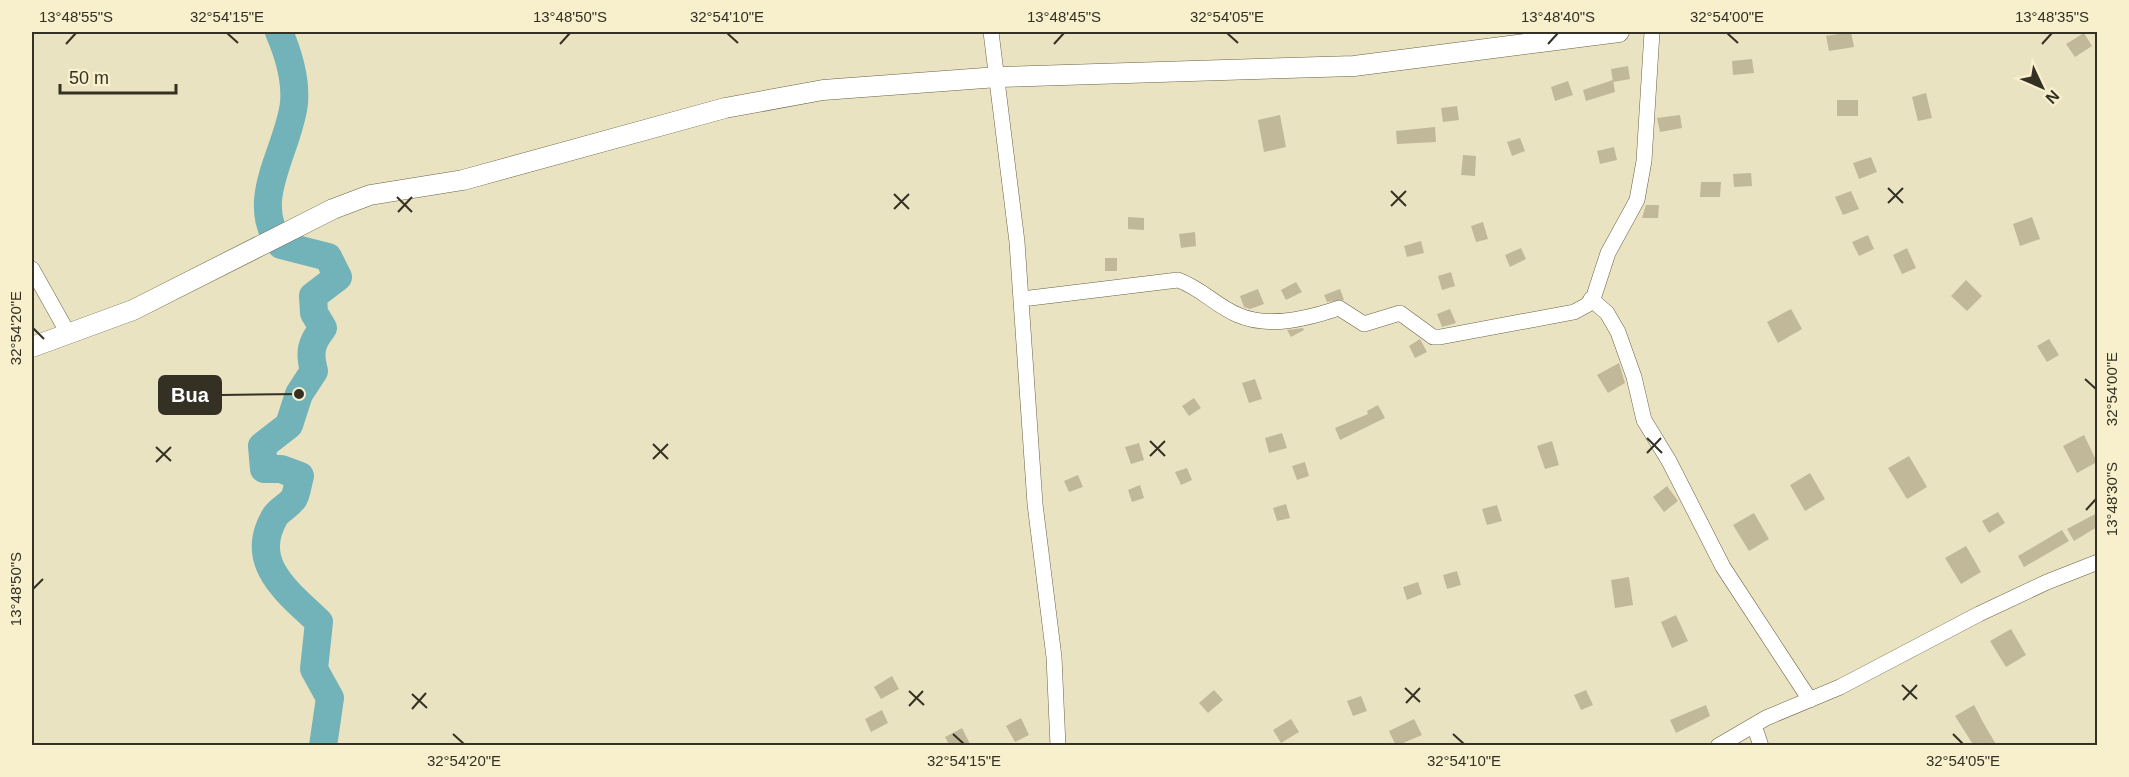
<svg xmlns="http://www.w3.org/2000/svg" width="2129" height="777" font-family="Helvetica,sans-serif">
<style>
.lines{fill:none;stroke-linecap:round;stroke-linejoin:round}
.river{stroke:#72b2b9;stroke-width:28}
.building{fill:#c0b898}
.minor-casing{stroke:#696244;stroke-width:16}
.tertiary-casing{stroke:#696244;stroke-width:21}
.minor{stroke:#fff;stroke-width:15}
.tertiary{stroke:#fff;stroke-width:20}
.ticks{fill:none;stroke:#343124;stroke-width:2}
.leader{fill:none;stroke:#343124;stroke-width:2}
.callout-dot{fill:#343124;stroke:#f8f0cd;stroke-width:2}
.callout{fill:#343124;stroke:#343124;stroke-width:2}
.callout-label{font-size:20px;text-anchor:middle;font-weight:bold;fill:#fff}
.neatline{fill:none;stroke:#343124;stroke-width:2}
.ticks-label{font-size:15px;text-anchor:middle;fill:#343124}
</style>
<rect width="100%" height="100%" fill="#eae3c1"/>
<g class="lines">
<path class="river" d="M279 32C288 53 296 80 294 103 289 150 247 201 281 245L328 257 338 277 313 296 314 313 323 328C311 343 309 352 314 371L299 394 289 425 262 446 264 469H281L300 476C298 482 297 493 294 498 289 506 278 510 274 518 248 564 289 593 319 622L314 669 330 698 323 746"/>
</g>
<path class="building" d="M1851 32 1854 47 1829 51 1826 36Z
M2084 33 2092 46 2075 57 2066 44Z
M1752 59 1754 73 1733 75 1732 61Z
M1628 66 1630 79 1613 82 1611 69Z
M1613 80 1615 92 1586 101 1583 90Z
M1568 81 1573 95 1555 101 1551 87Z
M1926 93 1932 118 1918 121 1912 97Z
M1837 100H1858V116H1837Z
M1457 106 1459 120 1443 122 1441 108Z
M1280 115 1286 147 1264 152 1258 120Z
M1680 115 1682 128 1660 132 1657 118Z
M1435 127 1436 142 1397 144 1396 131Z
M1520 138 1525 151 1512 156 1507 142Z
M1614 147 1617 160 1600 164 1597 151Z
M1463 155 1476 156 1475 176 1461 175Z
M1871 157 1877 172 1859 179 1853 163Z
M1751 173 1752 186 1734 187 1733 174Z
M1701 182H1721L1720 197H1700Z
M1851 191 1859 209 1843 215 1835 197Z
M1646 205H1659L1658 218H1642Z
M1128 217 1144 218V230L1128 229Z
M2032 217 2040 239 2020 246 2013 224Z
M1483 222 1488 239 1476 242 1471 226Z
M1195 232 1196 246 1181 248 1179 234Z
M1868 235 1874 249 1859 256 1852 242Z
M1421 241 1424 253 1407 257 1404 246Z
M1521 248 1526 259 1510 267 1505 255Z
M1907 248 1916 268 1902 274 1893 255Z
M1105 258H1117V271H1105Z
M1451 272 1455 286 1442 290 1438 276Z
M1966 280 1982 296 1967 311 1951 296Z
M1296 282 1302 292 1286 300 1281 290Z
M1258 289 1264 304 1250 309 1244 307 1240 296Z
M1340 289 1344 300 1327 302 1324 295Z
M1450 309 1456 323 1442 327 1437 314Z
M1791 309 1802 329 1778 343 1767 322Z
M1303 328 1304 330 1291 337 1287 330Z
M1420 339 1427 352 1415 358 1409 346Z
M2049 339 2059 355 2047 362 2037 346Z
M1619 363 1625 383 1608 393 1597 375Z
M1255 379 1262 399 1249 403 1242 383Z
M1194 398 1201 408 1189 416 1182 406Z
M1378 405 1385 418 1340 440 1335 428 1368 414 1367 411Z
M1282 433 1287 448 1269 453 1265 438Z
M2084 435 2097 462 2077 473 2063 446Z
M1552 441 1559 465 1545 469 1537 446Z
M1139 443 1144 460 1131 464 1125 447Z
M1909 456 1927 487 1907 499 1888 468Z
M1305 462 1309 476 1297 480 1292 466Z
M1187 468 1192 480 1181 485 1175 472Z
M1810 473 1825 499 1805 511 1790 485Z
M1078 475 1083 487 1069 492 1064 481Z
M1140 485 1144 498 1132 502 1128 490Z
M1667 486 1678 501 1664 512 1653 497Z
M1286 504 1290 518 1277 521 1273 508Z
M1497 505 1502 521 1487 525 1482 509Z
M1998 512 2005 523 1989 533 1982 521Z
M1754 513 1769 539 1749 551 1733 525Z
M2097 513V527L2074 541 2067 529Z
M2062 530 2069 541 2024 567 2018 556Z
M1966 546 1981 572 1961 584 1945 558Z
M1457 571 1461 585 1447 589 1443 575Z
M1629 577 1633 605 1615 608 1611 580Z
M1418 582 1422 594 1407 600 1403 587Z
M1676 615 1688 641 1672 648 1661 622Z
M2011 629 2026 655 2006 667 1990 641Z
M892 676 899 689 881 699 874 687Z
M1214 690 1223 700 1208 713 1199 703Z
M1586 690 1593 705 1581 710 1574 695Z
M1361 696 1367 711 1353 716 1347 701Z
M1706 705 1710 716 1676 733 1670 720Z
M1974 705 1984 724 1997 746H1974L1955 716Z
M882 710 888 723 871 732 865 719Z
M1021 718 1029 735 1015 742 1006 726Z
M1291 719 1299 732 1281 743 1273 730Z
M1414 719 1422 735 1396 746 1389 731Z
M962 728 971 746H950L945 737Z"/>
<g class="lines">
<g class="minor-casing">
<path id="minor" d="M991 32 1017 242 1035 504 1054 657 1058 746
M32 269 69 335
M1022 299 1178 280C1201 288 1216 306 1238 315 1269 329 1310 318 1339 308L1364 324 1400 313 1433 337H1440L1574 312 1587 305 1594 296 1608 253 1637 200 1644 161 1652 32
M1591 299 1607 313 1618 332 1634 377 1644 420 1669 461 1723 567 1810 700
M1754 725 1761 746
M1718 746 1766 718 1840 687 1979 614 2047 582 2098 562"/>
</g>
<g class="tertiary-casing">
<path id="tertiary" d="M32 347 133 310 333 209 370 195 463 180 725 108 823 90 998 77 1354 66 1619 32"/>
</g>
<use href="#minor" class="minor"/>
<use href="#tertiary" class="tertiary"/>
</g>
<path class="ticks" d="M227 33 238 43M727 33 738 43M1227 33 1238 43M1727 33 1738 43M66 44 76 33M560 44 570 33M1054 44 1064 33M1548 44 1558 33M2042 44 2052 33M1888 188 1903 203M1391 191 1406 206M894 194 909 209M397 197 412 212M1888 203 1903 188M1391 206 1406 191M894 209 909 194M398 212 412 197M33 328 44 339M2085 379 2096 389M1647 438 1662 453M1150 441 1165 456M653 444 668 459M156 447 171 461M1647 453 1661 438M1150 456 1165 441M653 459 668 444M156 462 171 447M2086 510 2096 499M33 589 43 579M1902 685 1917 699M1405 688 1420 702M909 691 924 705M412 694 427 708M1903 700 1917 685M1406 703 1420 688M909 706 923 691M412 709 426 693M453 734 464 744M953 734 964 744M1453 734 1464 744M1953 734 1963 744"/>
<path class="leader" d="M299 394L221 395"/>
<circle class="callout-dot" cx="299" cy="394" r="6"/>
<rect class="callout" x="159" y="376" width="62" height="38" rx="6"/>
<g class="callout-label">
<text x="190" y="402">Bua</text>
</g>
<rect width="2129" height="777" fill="none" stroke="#f8f0cd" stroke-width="66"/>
<g transform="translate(2042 87) rotate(134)" stroke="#f8f0cd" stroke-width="4.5" paint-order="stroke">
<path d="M0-4.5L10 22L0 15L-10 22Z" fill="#343124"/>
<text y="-9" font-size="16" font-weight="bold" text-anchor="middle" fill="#343124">N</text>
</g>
<path d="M60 84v9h116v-9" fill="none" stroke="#343124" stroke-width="3"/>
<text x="69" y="84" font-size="18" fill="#343124" stroke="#f8f0cd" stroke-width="4.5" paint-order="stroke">50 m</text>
<rect x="33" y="33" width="2063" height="711" class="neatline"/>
<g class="ticks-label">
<text x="76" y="22">13°48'55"S</text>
<text x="227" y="22">32°54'15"E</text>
<text x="570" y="22">13°48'50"S</text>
<text x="727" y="22">32°54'10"E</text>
<text x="1064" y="22">13°48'45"S</text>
<text x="1227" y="22">32°54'05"E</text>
<text x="1558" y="22">13°48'40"S</text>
<text x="1727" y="22">32°54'00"E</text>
<text x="2052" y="22">13°48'35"S</text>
<text transform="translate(16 328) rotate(-90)" y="5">32°54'20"E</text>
<text transform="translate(2112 389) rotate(-90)" y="5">32°54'00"E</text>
<text transform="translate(2112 499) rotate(-90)" y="5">13°48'30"S</text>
<text transform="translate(16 589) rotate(-90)" y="5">13°48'50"S</text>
<text x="464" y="766">32°54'20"E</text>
<text x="964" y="766">32°54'15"E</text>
<text x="1464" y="766">32°54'10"E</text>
<text x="1963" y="766">32°54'05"E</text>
</g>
</svg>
